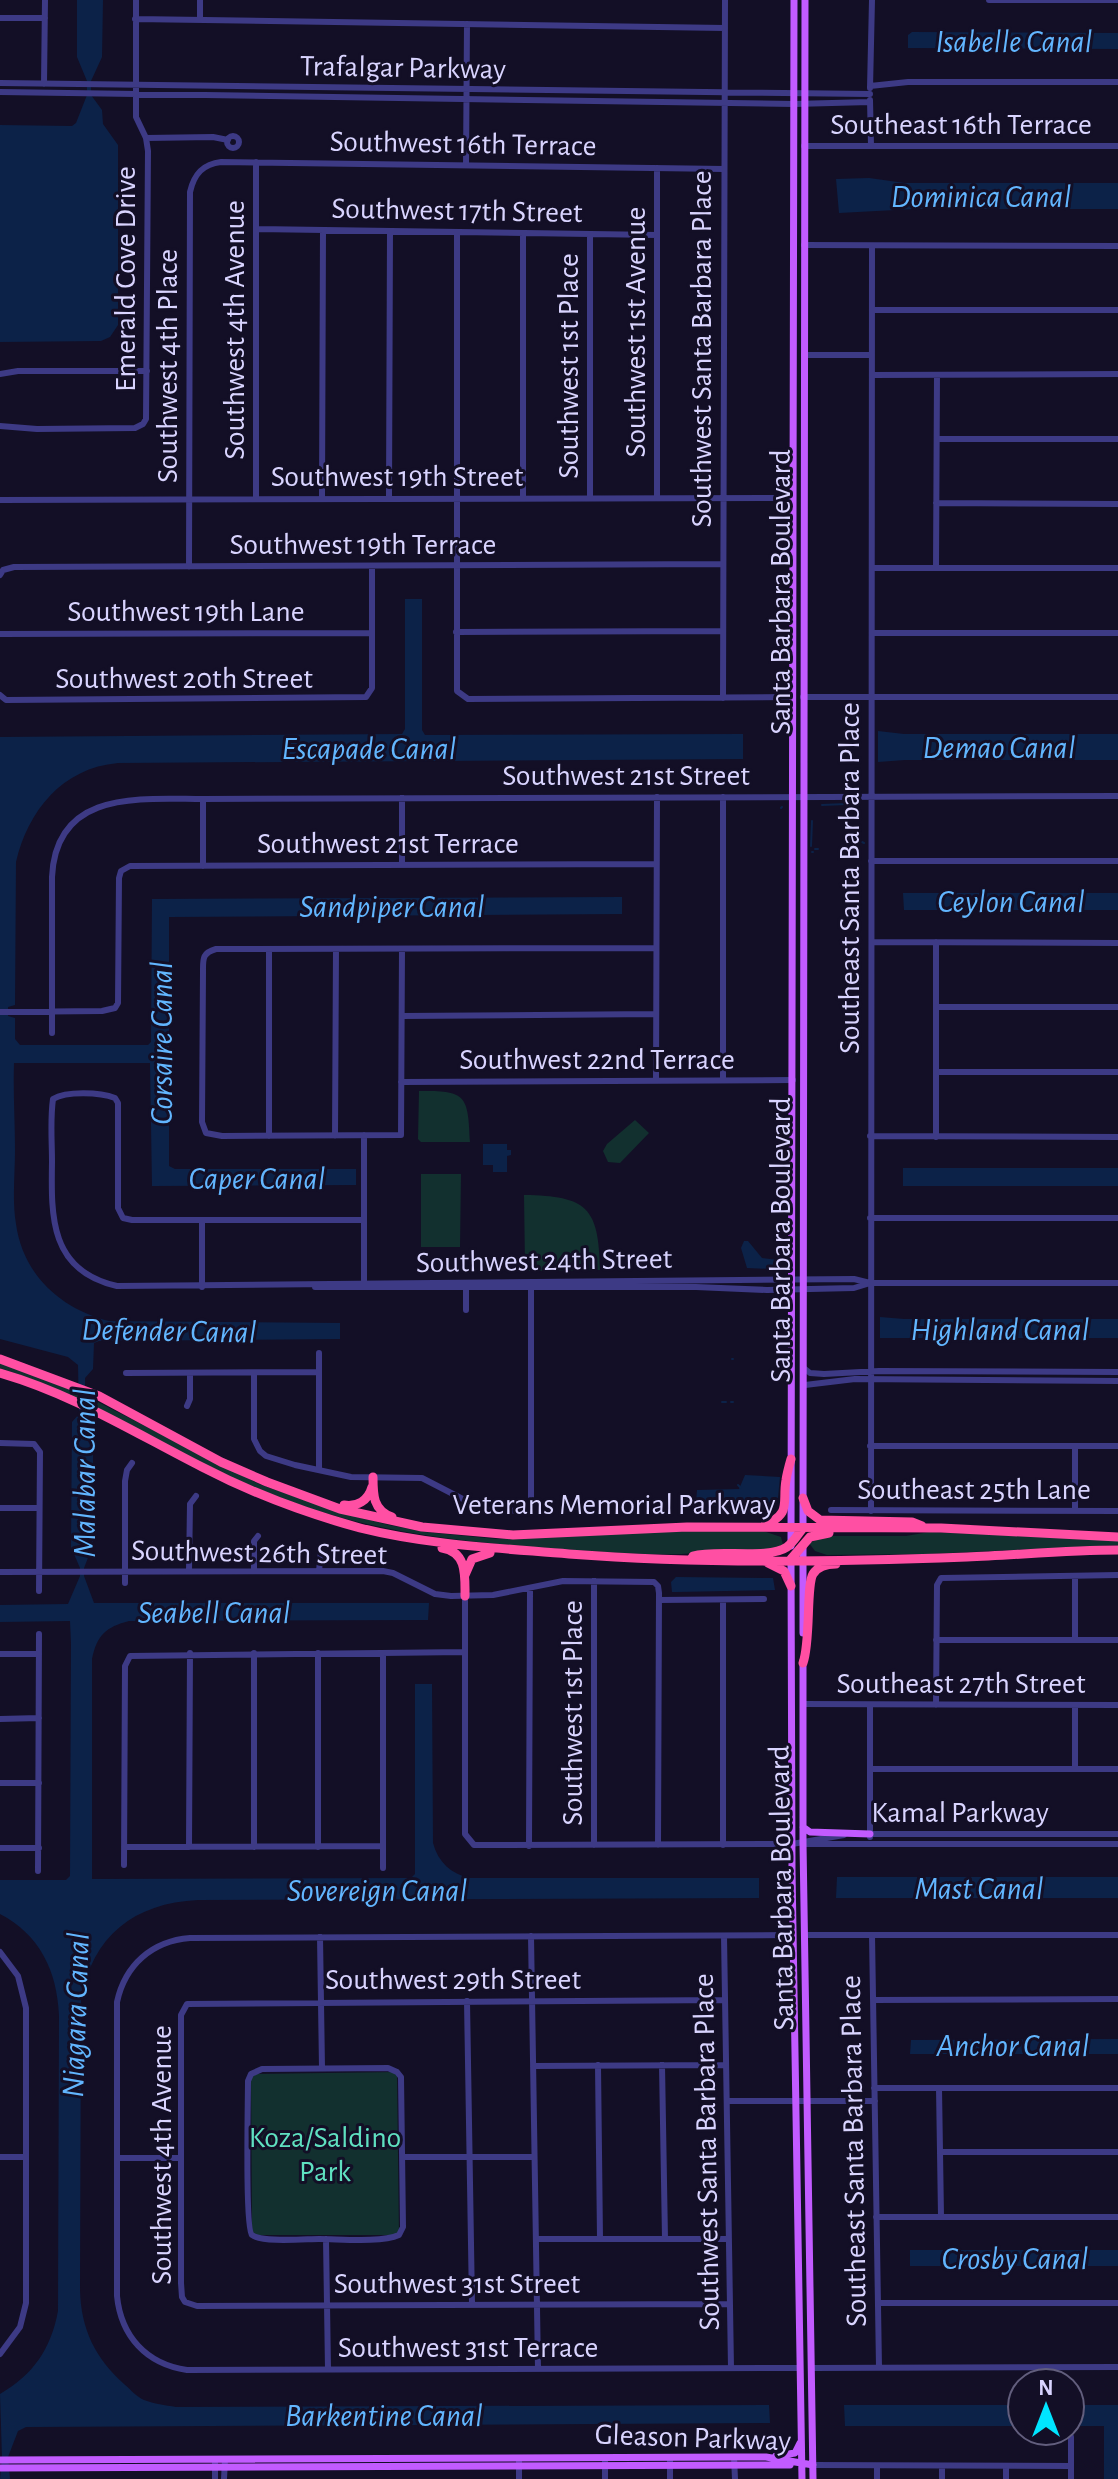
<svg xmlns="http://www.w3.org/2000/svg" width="1118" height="2479" font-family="'Alegreya Sans',sans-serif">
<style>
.green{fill:#12302f}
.water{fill:#0c2248}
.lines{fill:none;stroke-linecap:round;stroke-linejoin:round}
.stream{stroke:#0c2248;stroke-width:2}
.minor{stroke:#3d3a85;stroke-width:6}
.major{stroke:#c25bff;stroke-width:7}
.highway{stroke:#ff4fa3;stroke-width:9}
.labels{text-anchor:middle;stroke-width:6;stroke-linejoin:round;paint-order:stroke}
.street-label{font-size:30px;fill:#d9d4ff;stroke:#130f26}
.park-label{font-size:30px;fill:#5fe0c0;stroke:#130f26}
.water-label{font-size:32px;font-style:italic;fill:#62b6ff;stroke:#130f26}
</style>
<rect width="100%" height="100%" fill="#130f26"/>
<path class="green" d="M419 1091C467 1090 468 1096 470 1142H421L418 1139Z
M635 1120 649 1133 620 1163 608 1162 603 1151 607 1144Z
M421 1174H461L460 1247H421Z
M524 1195C587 1196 599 1207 600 1270L529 1271 525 1266Z
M0 1363 86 1396 259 1484 341 1513 389 1525 425 1532 497 1539 658 1531H763L781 1537 783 1545C759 1553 735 1549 711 1550 700 1550 691 1554 681 1554 650 1555 620 1553 590 1551 465 1542 364 1536 247 1484 161 1447 91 1398 0 1368Z
M929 1532 1118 1540V1545L928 1554 827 1555 815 1551 809 1543 825 1536H906Z
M397 2072 399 2235H252L251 2074Z"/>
<path class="water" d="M77 0H103L102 57 91 81V95L102 110 103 124 118 145V325L110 337 101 341 0 342V125L72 126 76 123 87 95V81L77 57Z
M912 32 1118 33V49L908 48V35Z
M869 178 905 183H1118V209H914L839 213 836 179Z
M405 599H422V730L425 735 743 734V759L118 763C62 768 28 811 16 862L15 1005 8 1007V1016L15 1018V1039L20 1045H148L151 1042 152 899 622 897V914L169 917V1166L175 1169H356V1185L152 1186 150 1063H14C13 1092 15 1121 15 1150 15 1174 12 1200 16 1224 23 1275 61 1309 109 1321L340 1323V1339L99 1341 94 1343 93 1369 85 1378V1416L93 1424V1545L84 1568V1576L94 1603H429L428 1620 129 1621C106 1627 97 1635 92 1659V1879L411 1878 415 1874V1684H432L433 1843C438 1862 451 1874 470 1878H759V1898L198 1900C134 1903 92 1936 81 2000L80 2290C81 2329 95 2358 124 2384 131 2390 137 2397 144 2400 154 2404 165 2405 176 2407L769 2405 770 2423 26 2427 18 2431 8 2457 10 2479H0L2 2458 0 2394C33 2375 51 2349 58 2311L59 2015C57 1971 40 1935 0 1914V1880H66L70 1876 71 1643 70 1621 0 1622V1605L68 1604 80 1576V1568L71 1547 72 1422 79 1414 78 1365 68 1357 0 1339V737L402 734 405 729Z
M878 731 904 734H1118V760H905L878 762Z
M903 893H1118V910H904Z
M483 1144H507V1150H511V1155L507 1156V1172H493V1165H483Z
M903 1168H1118V1186H903Z
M744 1241H748L762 1258 778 1260 779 1266 772 1269 747 1268 741 1248Z
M880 1317 904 1319H1118V1338H880Z
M745 1475 780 1477 778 1498 765 1506H704L696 1503 697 1490 739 1489Z
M676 1577 773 1578 775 1590 676 1592H672L671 1582Z
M837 1877H1118V1898H836Z
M1118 2039V2054H910L911 2040Z
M910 2250H1118V2266H910Z
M844 2405H1022V2426H845Z
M1070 2405H1118V2479H1104V2426H1070Z"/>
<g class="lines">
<path class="stream" d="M822 805 846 804
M781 808 782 807
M862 842 864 843
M811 846 812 821
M815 849H818
M812 852H813
M732 1359H733
M722 1402H726
M731 1402H733
M738 1485 741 1488"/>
<path class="minor" d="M200 0V20
M989 0H1118
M0 18H45
M135 19 725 28
M0 83 870 94
M44 84 45 0
M870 86 908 82H1118
M870 88 872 0
M0 92 794 104 870 102
M870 100 871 146
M227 142a6 6 0 1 1 12 0a6 6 0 1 1-12 0Z
M146 138 213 137 228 140
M804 146H1118
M466 165 467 24
M257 229 657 235
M457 232V691L468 699 793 697
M523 233V497
M804 245 1118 246
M872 310H1118
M804 355H871
M0 374 18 371H147
M872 375 1118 374
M0 426 37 429 135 428 143 424 146 419 148 151 146 138 136 117V0
M937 439H1118
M590 497V234
M657 497V168
M322 498 323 230
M389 498 390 231
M256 499V162
M0 500 793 498
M936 503 1118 504
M189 567 190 192C194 174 203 164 221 162L724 169
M872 568H1118
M936 568 937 375
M0 575 3 570 14 567 723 564
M456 632 723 631
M872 633H1118
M0 634 372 633
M0 695 6 700 366 697 372 688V566
M803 697H1118
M723 698 725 0
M871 861H1118
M402 865V798
M203 866V799
M872 942 1118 943
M402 949 401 1135 222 1136 206 1133 202 1122 203 972C203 959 202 953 216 949L656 948
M936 1007H1118
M0 1012 102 1011 115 1008 118 1003 119 878 121 871 130 866 656 864
M402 1016 656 1014
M52 1033V877C56 789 141 799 203 799L1118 796
M936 1072H1118
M723 1080V797
M656 1081 657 797
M401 1082 793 1080
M364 1135V1284
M269 1136V949
M335 1136 336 949
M870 1136 1118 1137
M936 1137V942
M870 1218H1118
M202 1220V1287
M364 1220H132L123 1218 118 1208V1103L115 1098C100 1092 66 1091 53 1099 50 1120 52 1141 52 1162 51 1217 50 1271 117 1286L854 1279 870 1283H1118
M315 1287H696L767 1290 854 1288 867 1284
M466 1310V1287
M805 1369 810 1373 824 1374 879 1371 1118 1372
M126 1373 319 1372
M254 1373V1439L260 1451 266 1456 295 1465 351 1477 422 1478 484 1510 524 1511 531 1503V1283
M805 1385 855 1379 1118 1381
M187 1406 190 1399V1373
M0 1443 34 1444 40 1452 39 1591
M870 1446H1118
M319 1470V1353
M0 1508H39
M831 1510 1118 1511
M871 1511 872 246
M1075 1511V1447
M189 1571 190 1504 196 1496
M254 1571V1541L258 1536
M319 1571 321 1551
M0 1572 383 1571 393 1573 435 1594 451 1596 493 1595 563 1581 654 1582 658 1586 659 1593 658 1845
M1075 1576V1640
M125 1583V1481L127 1470 132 1463
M465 1596V1834L474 1845 792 1844 844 1835
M659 1600 764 1599
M936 1640H1118
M318 1653V1847
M0 1654H39
M803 1704 1118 1705
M936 1705 937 1585 941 1578 1118 1575
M1075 1705V1769
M0 1719 39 1718
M870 1769H1118
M0 1783H39
M867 1834H1118
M870 1837V1705
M806 1844H1118
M594 1845V1581
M723 1845V1600
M529 1846 530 1589
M124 1847 383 1846
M189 1847 190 1653
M254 1847V1653
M0 1848H39
M124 1865 125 1666 130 1656 465 1652
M383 1868V1653
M38 1871 39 1634
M793 1935 190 1938C152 1941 125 1965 117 2002V2296C121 2336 146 2364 187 2370L800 2368
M804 1935H1118
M872 1935 879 2367
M531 1936 538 2369
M724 1936 731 2368
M320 1937 322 2068
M0 1952 18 1976 26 2008V2303L20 2327 0 2354
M725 2000 187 2004 181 2015V2283L182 2297 185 2302 197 2306 730 2304
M873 2000 1118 1999
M467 2001 472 2304
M598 2065 600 2239
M662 2065 665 2239
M533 2066 726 2065
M388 2068 397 2072 401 2077 403 2227 399 2235C381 2243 340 2239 319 2239 306 2239 262 2243 252 2235 245 2229 248 2100 248 2081L251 2074 262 2069Z
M874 2088H1118
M939 2088 941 2216
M727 2101H875
M940 2152H1118
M0 2157H26
M404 2157H534
M117 2158H181
M876 2217H1118
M326 2239 328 2369
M536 2239H729
M878 2303H1118
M812 2368 1118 2367
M670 2457V2479
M734 2457 735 2479
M215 2459V2479
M813 2465 1071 2466
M942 2467V2479
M224 2479 225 2460
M519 2479V2458
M605 2479V2458
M877 2479V2467
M1006 2479V2466
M1071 2479V2437"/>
<path class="major" d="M803 1529 805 0
M803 1545V1633
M791 1546 794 0
M791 1558 792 1870 802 2479
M803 1661V1843L813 2479
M803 1827 810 1832 870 1834
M776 2456 795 2453 800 2443
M0 2460 734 2457H766L813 2465
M0 2468 790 2465"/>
<path class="highway" d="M0 1359 99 1396 221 1462 267 1482 340 1509 422 1527 513 1535 687 1527 941 1528 1118 1537
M0 1373C73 1394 135 1433 202 1467 252 1493 305 1513 360 1528 428 1545 498 1548 569 1554 701 1564 835 1562 967 1557 1017 1555 1068 1550 1118 1550
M373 1477C373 1495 373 1510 392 1517
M803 1498 808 1511 820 1520 912 1522 922 1526
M344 1505C357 1507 368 1501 372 1487
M765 1525C792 1513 782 1503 786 1480 787 1473 789 1466 791 1459
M442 1548C467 1552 465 1575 465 1596
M693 1556C718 1549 768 1560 787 1547 794 1542 798 1534 803 1528
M791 1559 810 1537 829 1533
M768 1563 784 1571 791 1586
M465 1575 472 1559 490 1553
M803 1663C811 1641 806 1585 813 1574 818 1566 827 1564 836 1564"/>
</g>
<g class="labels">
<g class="street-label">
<text transform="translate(403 67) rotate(1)" y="10">Trafalgar Parkway</text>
<text x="961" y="134">Southeast 16th Terrace</text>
<text transform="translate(463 143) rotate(1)" y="10">Southwest 16th Terrace</text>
<text transform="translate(457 210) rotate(1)" y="10">Southwest 17th Street</text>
<text transform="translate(125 279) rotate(-90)" y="10">Emerald Cove Drive</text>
<text transform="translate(234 330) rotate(-90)" y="10">Southwest 4th Avenue</text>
<text transform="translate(635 332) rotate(-90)" y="10">Southwest 1st Avenue</text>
<text transform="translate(701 349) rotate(-90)" y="10">Southwest Santa Barbara Place</text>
<text transform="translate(167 366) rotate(-90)" y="10">Southwest 4th Place</text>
<text transform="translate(568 366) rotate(-90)" y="10">Southwest 1st Place</text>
<text x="397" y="486">Southwest 19th Street</text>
<text x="363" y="554">Southwest 19th Terrace</text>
<text transform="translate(780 592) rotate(-90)" y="10">Santa Barbara Boulevard</text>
<text x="186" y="621">Southwest 19th Lane</text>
<text x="184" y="688">Southwest 20th Street</text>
<text x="626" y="785">Southwest 21st Street</text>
<text x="388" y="853">Southwest 21st Terrace</text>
<text transform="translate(849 878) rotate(-90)" y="10">Southeast Santa Barbara Place</text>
<text x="597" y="1069">Southwest 22nd Terrace</text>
<text transform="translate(780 1240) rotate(-90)" y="10">Santa Barbara Boulevard</text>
<text transform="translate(544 1260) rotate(-1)" y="10">Southwest 24th Street</text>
<text x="974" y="1499">Southeast 25th Lane</text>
<text x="614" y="1514">Veterans Memorial Parkway</text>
<text transform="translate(259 1552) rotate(1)" y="10">Southwest 26th Street</text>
<text x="961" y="1693">Southeast 27th Street</text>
<text transform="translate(572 1713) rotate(-90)" y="10">Southwest 1st Place</text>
<text x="960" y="1822">Kamal Parkway</text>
<text transform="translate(781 1888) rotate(-91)" y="10">Santa Barbara Boulevard</text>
<text x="453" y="1989">Southwest 29th Street</text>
<text transform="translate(853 2151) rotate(-91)" y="10">Southeast Santa Barbara Place</text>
<text transform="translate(706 2152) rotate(-91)" y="10">Southwest Santa Barbara Place</text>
<text transform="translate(161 2155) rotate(-90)" y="10">Southwest 4th Avenue</text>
<text x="457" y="2293">Southwest 31st Street</text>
<text x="468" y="2357">Southwest 31st Terrace</text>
<text transform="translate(693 2437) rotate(2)" y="10">Gleason Parkway</text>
</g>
<g class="park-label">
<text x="325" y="2147">Koza/Saldino<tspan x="325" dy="34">Park</tspan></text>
</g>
<g class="water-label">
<text x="1014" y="52">Isabelle Canal</text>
<text x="981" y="207">Dominica Canal</text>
<text x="999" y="758">Demao Canal</text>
<text x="369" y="759">Escapade Canal</text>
<text x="1011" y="912">Ceylon Canal</text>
<text x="392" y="917">Sandpiper Canal</text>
<text transform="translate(161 1043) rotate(-90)" y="11">Corsaire Canal</text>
<text x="257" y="1189">Caper Canal</text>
<text x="1000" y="1340">Highland Canal</text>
<text transform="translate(169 1330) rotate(1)" y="11">Defender Canal</text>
<text transform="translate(84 1473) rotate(-90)" y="11">Malabar Canal</text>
<text x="214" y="1623">Seabell Canal</text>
<text x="979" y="1899">Mast Canal</text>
<text x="377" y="1901">Sovereign Canal</text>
<text transform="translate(75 2015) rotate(-88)" y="11">Niagara Canal</text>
<text x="1013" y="2056">Anchor Canal</text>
<text x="1015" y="2269">Crosby Canal</text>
<text x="384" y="2426">Barkentine Canal</text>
</g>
</g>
<g transform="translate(1046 2407)"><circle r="38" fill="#130f26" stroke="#625e7d" stroke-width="2"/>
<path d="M0-6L14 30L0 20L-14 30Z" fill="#00e5ff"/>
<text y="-12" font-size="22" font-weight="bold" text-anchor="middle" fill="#d9d4ff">N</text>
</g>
</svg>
